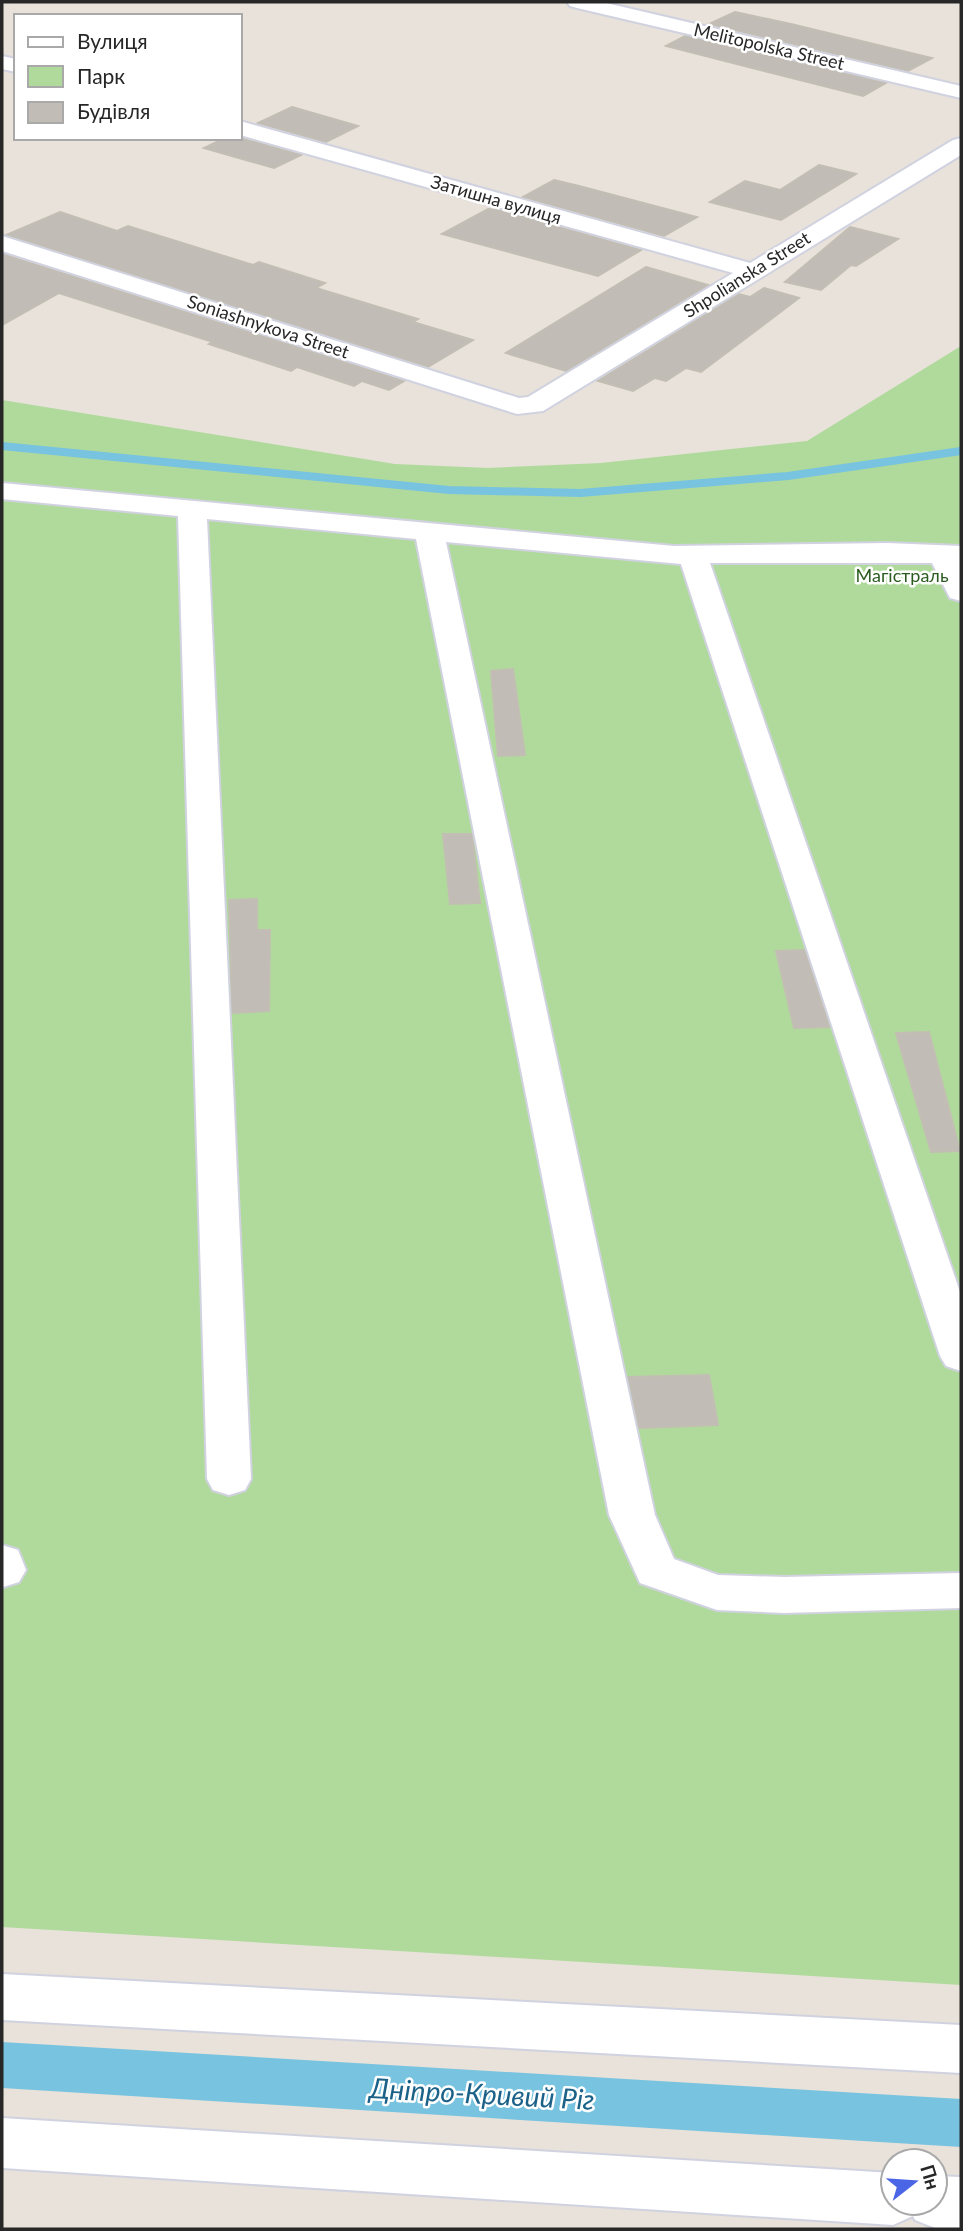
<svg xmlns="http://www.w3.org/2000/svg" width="963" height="2231" font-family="Lato,sans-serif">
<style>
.green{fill:#b0da9c}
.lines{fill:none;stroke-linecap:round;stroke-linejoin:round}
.stream{stroke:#77c3e0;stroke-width:8}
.canal{fill:#77c3e0;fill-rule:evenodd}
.building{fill:#c1bcb6;stroke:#c3beb4;stroke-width:2}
.minor-casing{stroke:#d0d2df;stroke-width:4}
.minor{fill:#fff;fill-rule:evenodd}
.labels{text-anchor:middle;stroke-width:5;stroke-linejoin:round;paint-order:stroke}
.far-street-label{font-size:18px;fill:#272727;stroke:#fff}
.far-park-label{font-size:18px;fill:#2c5b20;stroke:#fff}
.near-water-label{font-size:28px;font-style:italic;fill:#1b6188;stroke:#fff}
</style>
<rect width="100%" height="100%" fill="#e8e2da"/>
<path class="green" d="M961 346V1985L2 1927V400L395 464 488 468 601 463 807 441Z"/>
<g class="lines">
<path class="stream" d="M2 446 449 490 580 493 788 476 961 451"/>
<path class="canal" d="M2 2042 961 2099V2147L2 2088Z"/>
</g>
<path class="building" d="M735 12 791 24 932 58 908 71 709 24Z
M685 36 886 83 863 96 666 46Z
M292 107 358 126 326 142 258 123Z
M225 138H240L301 155 274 168 204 148Z
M819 165 856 174 781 220 710 202 745 181 780 190Z
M554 180 579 186 697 217 664 236 523 197Z
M488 209 498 210 641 250 598 276 442 234Z
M60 212 117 231 128 226 253 265 259 262 325 283 316 288 418 319 413 322 473 340 428 367 6 235Z
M850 227 898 239 856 266 851 265 821 290 785 282Z
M2 254 404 381 389 390 362 381 354 386 297 367 291 371 209 344 213 342 59 293 2 325Z
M646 267 708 285 566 371 506 353Z
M764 288 799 298 701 372 686 368 666 381 655 378 633 391 598 381 739 294 750 297Z
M513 669 525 755 498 756 491 671Z
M443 834H472L480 903 450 904Z
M257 899V930H270L269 1011 232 1013 229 900Z
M805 950 827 1019 829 1027 794 1028 776 951Z
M929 1032 960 1151 931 1152 896 1033Z
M709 1375 718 1425 639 1428 628 1377Z"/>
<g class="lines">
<g class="minor-casing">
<path id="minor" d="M567 2H602L961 86V98L577 8 570 6Z
M2 56 16 59V72L2 69Z
M240 121 750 263 953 140 961 138V155L543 411 517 414 2 251V236L519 398 528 397 733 273 240 135Z
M2 483 674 546 887 543 961 546V601L950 598 932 563H710L961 1295V1371L946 1366 940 1356 681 564 446 542 655 1515 674 1559 718 1575 784 1577 961 1573V1608L784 1613 717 1610 640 1583 609 1515 416 539 207 519 251 1479 245 1490 229 1495 213 1490 207 1479 178 516 2 499Z
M2 1545 18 1550 26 1570 19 1582 3 1587Z
M2 1974 961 2025V2073L2 2020Z
M2 2118 893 2173V2203H935V2176L961 2177V2229L935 2228 915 2220 913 2216 893 2225 2 2168Z"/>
</g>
<use href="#minor" class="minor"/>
</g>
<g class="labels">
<g class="far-street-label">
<text transform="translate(769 47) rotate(13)" y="6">Melitopolska Street</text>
<text transform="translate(496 200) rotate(16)" y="6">Затишна вулиця</text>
<text transform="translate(747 275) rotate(-32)" y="6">Shpolianska Street</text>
<text transform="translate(268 327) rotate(18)" y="6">Soniashnykova Street</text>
</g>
<g class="far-park-label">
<text x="902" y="582">Магістраль</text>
</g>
<g class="near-water-label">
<text transform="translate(482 2094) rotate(3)" y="10">Дніпро-Кривий Ріг</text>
</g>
</g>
<rect width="963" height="2231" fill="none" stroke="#272727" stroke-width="7"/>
<rect x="14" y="14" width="228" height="126" fill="#ffffff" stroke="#a9a9a9" stroke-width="2"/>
<rect x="28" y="37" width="35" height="10" fill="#ffffff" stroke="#a9a9a9" stroke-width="2"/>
<text x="77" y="49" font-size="21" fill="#272727">Вулиця</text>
<rect x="28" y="66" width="35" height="21" fill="#b0da9c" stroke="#a9a9a9" stroke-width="2"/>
<text x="77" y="84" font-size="21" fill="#272727">Парк</text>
<rect x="28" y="102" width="35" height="21" fill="#c1bcb6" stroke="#a9a9a9" stroke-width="2"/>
<text x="77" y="119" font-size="21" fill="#272727">Будівля</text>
<g transform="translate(914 2182) rotate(73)"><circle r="33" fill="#ffffff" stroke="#a9a9a9" stroke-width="2"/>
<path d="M0-5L12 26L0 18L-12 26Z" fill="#4a65e5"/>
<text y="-10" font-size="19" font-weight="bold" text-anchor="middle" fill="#272727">Пн</text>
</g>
</svg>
